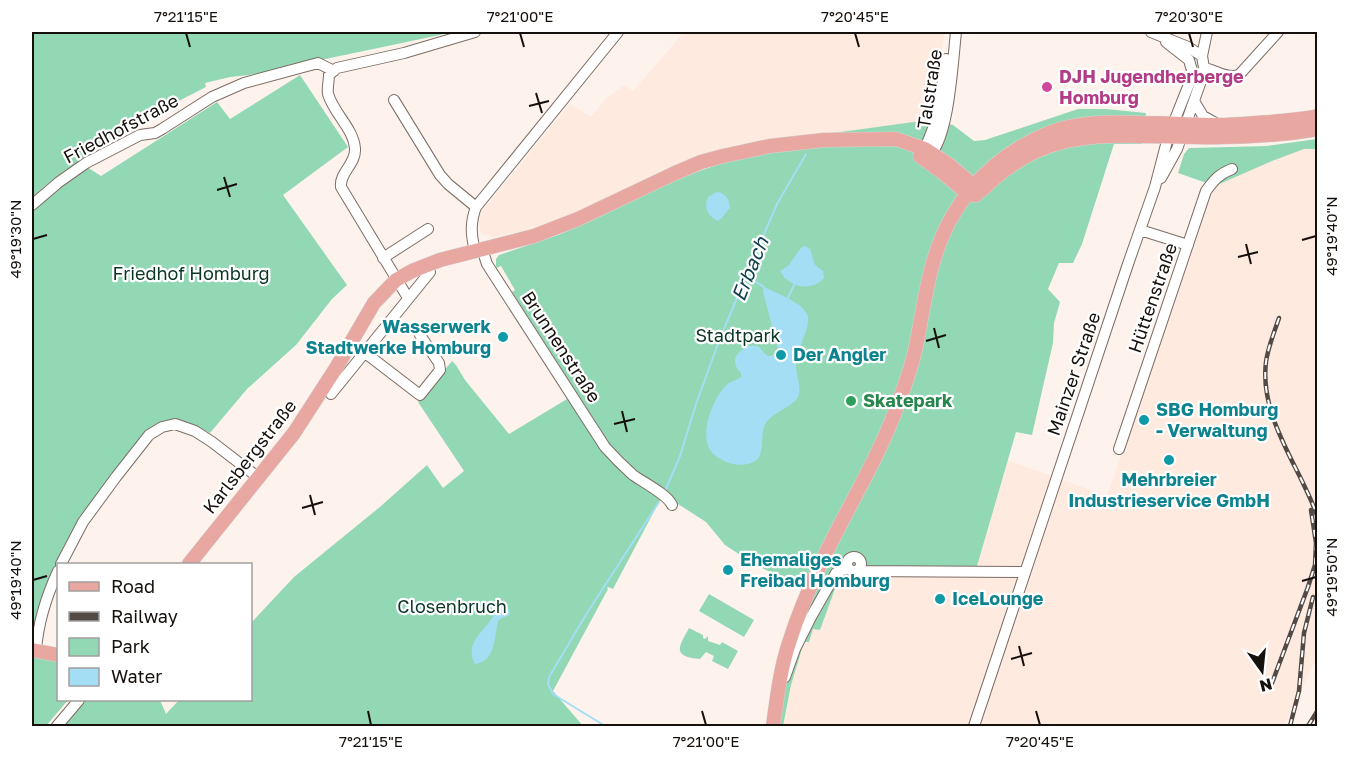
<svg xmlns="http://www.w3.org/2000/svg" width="1349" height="758" font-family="'Golos Text',sans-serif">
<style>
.built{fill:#feeade}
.green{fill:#93d8b5}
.water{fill:#a3def5}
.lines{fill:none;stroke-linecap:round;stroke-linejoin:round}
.stream{stroke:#a3def5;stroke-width:2}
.minor-casing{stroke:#7d6d64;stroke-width:12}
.major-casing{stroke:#d5d4d3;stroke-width:15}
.minor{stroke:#fff;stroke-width:10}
.major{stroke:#e9a7a1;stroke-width:14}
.rail-casing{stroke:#514a45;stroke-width:4.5}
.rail{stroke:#fff;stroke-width:2;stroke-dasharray:7;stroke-linecap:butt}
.ticks{fill:none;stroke:#16100c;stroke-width:2}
.hotel-dot{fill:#d1479c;stroke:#fff;stroke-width:2}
.culture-dot{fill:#0f9aa8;stroke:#fff;stroke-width:2}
.leisure-dot{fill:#2e9e5b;stroke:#fff;stroke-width:2}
.labels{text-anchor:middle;stroke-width:4.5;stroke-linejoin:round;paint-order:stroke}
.hotel-label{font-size:18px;font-weight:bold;fill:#b23c85;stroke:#fff;text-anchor:start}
.street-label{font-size:18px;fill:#16100c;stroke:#fff}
.park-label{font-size:18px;fill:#0a3524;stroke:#fff}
.culture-label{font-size:18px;font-weight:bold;fill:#0d838f;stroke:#fff;text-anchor:start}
.leisure-label{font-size:18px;font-weight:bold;fill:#27864d;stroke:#fff;text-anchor:start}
.water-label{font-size:20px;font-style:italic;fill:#0f4150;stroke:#fff}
.neatline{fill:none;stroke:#16100c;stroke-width:2}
.ticks-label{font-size:15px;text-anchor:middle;fill:#16100c}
</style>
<rect width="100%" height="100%" fill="#fdf3ec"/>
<path class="built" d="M684 32H945L928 120 871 129 770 140 742 144 706 155 569 215 524 231 493 237 482 234 478 223 482 211 570 104 591 117 606 98 625 85 633 91Z
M1304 149H1317V657L1284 726H783L791 685 804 642 813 629H820L839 578 845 575 975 573 1007 460 1107 496 1215 186 1272 161Z"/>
<path class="green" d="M32 32H449L440 35 249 75 230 77 205 83 206 87 128 127 57 176 39 191 32 201Z
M300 75 348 147 283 195 347 285 332 299 296 345 247 389 210 433C190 423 183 418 160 423L81 519 32 645V209L87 167 101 176 217 102 230 119Z
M1078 109H1106L1146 113 1142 144H1114L1082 244 1073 263H1059L1048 289 1060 302 1054 323 1053 343 1032 435 1016 432 975 573 845 575 839 578 820 630 813 629 809 642H804L791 685 783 726H767C774 680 784 632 803 588L754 564 725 545 706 522 678 504 670 495 643 477 617 457 512 292 515 290 501 266 496 268V259L499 255 558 235 591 221 666 184 702 170 741 157 826 134 928 120 953 125 974 141 985 140Z
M1317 139V149H1304L1272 161 1215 186 1178 173 1184 154 1189 148 1267 146Z
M452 361 456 365 465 380 509 434 567 399 607 454 660 500 613 589 608 587 607 588 608 589 553 691 583 726H63L85 700H160L166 714 179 700H250L251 623 294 577 381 506 427 465 443 488 464 471 418 402Z
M709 594 754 620 744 637 699 611Z
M689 628 703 635V638L705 639 708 636V641L720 645 722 642 738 651 728 669 712 661 714 656 706 652 700 659C672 656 678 648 689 628Z
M32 657 58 661V700H68L46 726H32Z"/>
<path class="water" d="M717 192C726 193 729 199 730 208 726 212 723 218 718 221 708 216 703 208 708 197Z
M805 246 810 249 815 265 823 271 824 278C811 292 789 288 780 271L788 266 801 248Z
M764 287C776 293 805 303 808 317 809 324 806 332 803 339 800 348 797 356 796 365 796 375 802 388 798 397 793 407 774 411 766 423 758 435 768 458 751 463 743 466 732 465 724 461 719 458 713 455 710 450 699 433 714 394 729 383 732 381 737 380 741 377V373C738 370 735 366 735 361 735 352 749 343 757 346 762 348 763 354 768 356 774 357 776 352 778 348L763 292Z
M502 606H507L510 612 509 615 500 619 498 621C494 638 496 661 475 664 465 644 480 635 490 621 494 616 497 610 502 606Z"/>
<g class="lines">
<path class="stream" d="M746 276 764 287
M788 298 794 285
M666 489 680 456 696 404 719 341 746 276 777 204 806 154
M605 726 553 694 548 684 549 677 587 613 659 502"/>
<g class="minor-casing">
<path id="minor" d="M1151 32 1188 47 1202 56
M1166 42 1189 60
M1204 68C1216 70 1226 79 1239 75L1278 32
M394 100 440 175 448 184 476 207
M1194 101 1203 116 1219 125
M923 154 937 118 939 107 946 59
M927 157C949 145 953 57 956 32
M1161 178 1177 149 1202 78 1204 68 1202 56 1207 32
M32 205 59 182 86 163 140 135 155 133 162 129 212 97 244 83 318 63 334 71
M1140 230 1188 245
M482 249 487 264 605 447C614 457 623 466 633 475 644 483 667 494 672 505
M475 251C471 235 470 223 476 207L618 32
M383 258 428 229
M408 298 341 187C339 173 356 164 355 149 354 129 334 114 328 94 327 88 329 81 329 75L337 68 404 53 475 32
M364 352 420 395 440 370 439 363 420 335
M331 394 430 272
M1119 449 1206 191C1214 180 1219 174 1232 169
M847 564a7 7 0 1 1 14 0a7 7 0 1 1-14 0Z
M61 564 83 522 116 477 149 435 162 427 175 424 195 431 212 442 259 478
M857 571 1024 572
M36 650C38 624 47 595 58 571
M785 677 795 649 811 617 836 573 842 570 849 569
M57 726 79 700
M974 726 1128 264 1155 187 1168 137 1193 74 1189 60"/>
</g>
<g class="major-casing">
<path id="major" d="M920 156 942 172 968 194 974 195
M982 190C1048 123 1109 137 1195 137 1236 138 1277 136 1318 129
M189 564 294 433 336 368 374 303 396 280 412 271 440 260 534 236 578 219 673 174 701 162 723 156 770 146 824 140 896 139 925 149 948 164 974 186 976 195
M32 650 58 655
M773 726C777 698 780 670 789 643 798 614 810 586 823 559 848 506 880 456 899 401 905 385 911 368 915 351 925 304 928 257 953 215 975 177 1009 149 1049 133 1078 121 1111 122 1142 123 1168 123 1193 125 1218 125 1236 125 1253 123 1270 122 1286 120 1302 120 1318 116"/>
</g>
<use href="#minor" class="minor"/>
<use href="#major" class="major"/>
<g class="rail-casing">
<path id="rail" d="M1279 318C1274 333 1268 347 1266 362 1259 418 1301 468 1318 518
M1272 683 1308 587 1315 565 1316 543 1311 510
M1290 726 1299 691 1304 633 1313 597
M1308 726 1318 710"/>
</g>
<use href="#rail" class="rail"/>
</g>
<path class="ticks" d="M186 33 190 47M520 33 524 47M855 33 859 47M1189 33 1193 47M536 93 542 113M529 106 549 101M224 177 230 197M217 190 237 184M33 239 47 235M1302 240 1316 236M1246 244 1251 264M1238 257 1258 252M934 328 939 348M926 341 946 335M622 411 627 432M614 424 635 419M310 495 315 515M302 508 323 502M33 580 47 576M1302 581 1316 577M1019 646 1024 666M1011 659 1032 653M368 711 371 725M702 711 706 725M1036 711 1040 725"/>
<circle class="hotel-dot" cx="1047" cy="87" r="6"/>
<g class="culture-dot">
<circle cx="503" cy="337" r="6"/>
<circle cx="781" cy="355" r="6"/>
<circle cx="1144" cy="420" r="6"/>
<circle cx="1169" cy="460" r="6"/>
<circle cx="728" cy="570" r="6"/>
<circle cx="940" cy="599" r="6"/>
</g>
<circle class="leisure-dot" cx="851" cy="401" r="6"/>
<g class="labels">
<g class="hotel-label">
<text x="1059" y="83">DJH Jugendherberge<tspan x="1059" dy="21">Homburg</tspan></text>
</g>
<g class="street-label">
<text transform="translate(930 89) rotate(-81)" y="6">Talstraße</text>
<text transform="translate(121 129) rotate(-28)" y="6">Friedhofstraße</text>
<text transform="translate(1153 298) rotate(-71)" y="6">Hüttenstraße</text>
<text transform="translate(561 347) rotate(57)" y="6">Brunnenstraße</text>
<text transform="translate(1074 374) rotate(-71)" y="6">Mainzer Straße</text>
<text transform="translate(250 457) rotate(-52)" y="6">Karlsbergstraße</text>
</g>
<g class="park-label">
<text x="191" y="280">Friedhof Homburg</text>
<text x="738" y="342">Stadtpark</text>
<text x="452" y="613">Closenbruch</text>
</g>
<g class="culture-label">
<text x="491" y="333" text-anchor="end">Wasserwerk<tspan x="491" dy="21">Stadtwerke Homburg</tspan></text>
<text x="793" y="361">Der Angler</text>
<text x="1156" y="416">SBG Homburg<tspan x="1156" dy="21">- Verwaltung</tspan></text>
<text x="1169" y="486" text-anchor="middle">Mehrbreier<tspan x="1169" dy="21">Industrieservice GmbH</tspan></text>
<text x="740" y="566">Ehemaliges<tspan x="740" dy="21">Freibad Homburg</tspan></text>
<text x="952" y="605">IceLounge</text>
</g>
<g class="leisure-label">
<text x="863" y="407">Skatepark</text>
</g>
<g class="water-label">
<text transform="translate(750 269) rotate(-68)" y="7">Erbach</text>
</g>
</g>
<rect width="1349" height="758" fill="none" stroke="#ffffff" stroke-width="66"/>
<rect x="57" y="563" width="195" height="138" fill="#ffffff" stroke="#a29f9e" stroke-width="1.5"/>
<rect x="69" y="582" width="30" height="9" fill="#e9a7a1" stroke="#a29f9e" stroke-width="1.5"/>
<text x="111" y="593" font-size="18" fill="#16100c">Road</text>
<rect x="69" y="612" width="30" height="9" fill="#514a45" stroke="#a29f9e" stroke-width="1.5"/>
<text x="111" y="623" font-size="18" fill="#16100c">Railway</text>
<rect x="69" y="638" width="30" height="18" fill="#93d8b5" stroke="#a29f9e" stroke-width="1.5"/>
<text x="111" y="653" font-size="18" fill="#16100c">Park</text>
<rect x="69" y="668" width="30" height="18" fill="#a3def5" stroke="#a29f9e" stroke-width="1.5"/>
<text x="111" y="683" font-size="18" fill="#16100c">Water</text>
<g transform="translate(1262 671) rotate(165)" stroke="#ffffff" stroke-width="4.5" paint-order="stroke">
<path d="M0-4.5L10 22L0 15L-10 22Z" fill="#16100c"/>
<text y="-9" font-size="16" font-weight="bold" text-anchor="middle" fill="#16100c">N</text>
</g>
<rect x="33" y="33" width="1283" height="692" class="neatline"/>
<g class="ticks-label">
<text x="186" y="22">7°21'15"E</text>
<text x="520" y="22">7°21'00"E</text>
<text x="855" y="22">7°20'45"E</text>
<text x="1189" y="22">7°20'30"E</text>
<text transform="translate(1332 236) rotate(-90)" y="5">49°19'40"N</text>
<text transform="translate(16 239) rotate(-90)" y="5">49°19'30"N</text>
<text transform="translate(1332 577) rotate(-90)" y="5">49°19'50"N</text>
<text transform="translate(16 580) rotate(-90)" y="5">49°19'40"N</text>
<text x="371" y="747">7°21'15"E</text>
<text x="706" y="747">7°21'00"E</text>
<text x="1040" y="747">7°20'45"E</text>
</g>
</svg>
